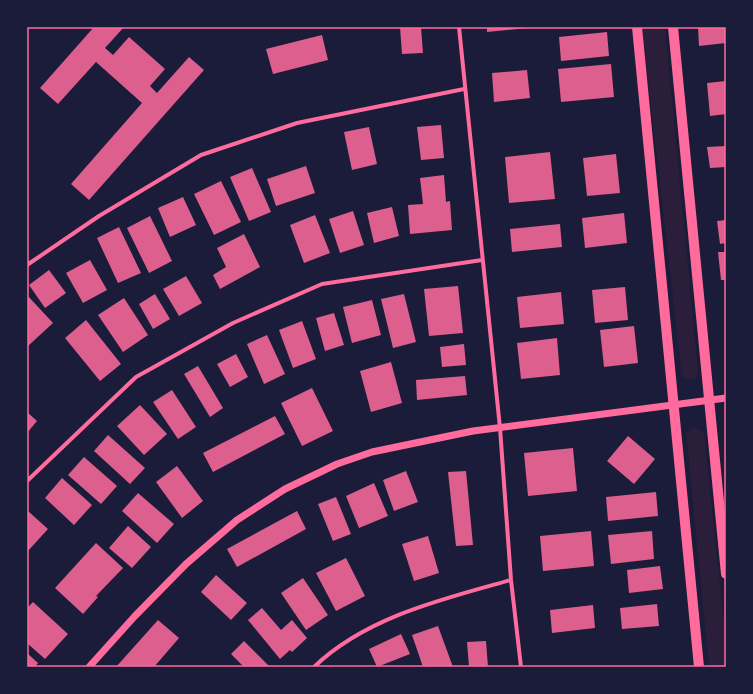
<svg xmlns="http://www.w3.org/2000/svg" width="753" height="694" font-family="Signika,sans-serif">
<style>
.green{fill:#2a1e3b}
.building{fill:#dd5f8e}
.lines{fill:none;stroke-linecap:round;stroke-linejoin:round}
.minor{stroke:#ff6b9d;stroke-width:4}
.tertiary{stroke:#ff6b9d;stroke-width:7}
.primary{stroke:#ff6b9d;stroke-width:10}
.neatline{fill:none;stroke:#ff6b9d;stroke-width:1.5}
</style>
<rect width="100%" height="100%" fill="#1b1b3a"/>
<path class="green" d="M642 27H665L698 371 696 378 689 380 682 376Z
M695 427 704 433 726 641V667H709L686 433Z"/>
<path class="building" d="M94 27H124L105 48 113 55 129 37 165 69 150 86 157 93 189 57 204 70 89 200 71 184 142 103 96 62 58 104 40 88Z
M400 27H421L423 53 402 54Z
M487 27H527V28L487 32Z
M698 27H726V43L699 46Z
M607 32 609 56 561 61 559 37Z
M322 35 328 60 273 74 266 49Z
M611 64 614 97 561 102 558 69Z
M527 70 530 98 494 102 492 73Z
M726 81V114L710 116 707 83Z
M441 125 444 158 421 160 417 127Z
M369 127 377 164 352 170 344 132Z
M726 146V167L710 168 707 147Z
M550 152 555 199 509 203 505 157Z
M616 154 620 193 587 196 583 158Z
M306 166 315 193 276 206 267 179Z
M252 168 271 212 249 221 230 177Z
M444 175 446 202 450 201 452 230 410 234 408 205 423 204 420 178Z
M221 181 241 222 214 235 194 194Z
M183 197 196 225 170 237 158 208Z
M392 207 399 236 374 243 367 213Z
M353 211 364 245 340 253 329 219Z
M624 213 627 243 585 248 582 218Z
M315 215 330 253 304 263 290 225Z
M150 216 172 261 149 273 127 228Z
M726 220V243L720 244 717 221Z
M560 224 562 247 512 252 510 229Z
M119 227 141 273 118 283 97 238Z
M244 234 260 267 220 289 213 275 226 267 217 248Z
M718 252H726V280H721Z
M90 260 107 290 83 303 66 273Z
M49 270 66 293 45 308 29 285Z
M186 276 202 303 179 316 163 289Z
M458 286 463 333 429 336 424 289Z
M625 287 628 320 595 323 592 290Z
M561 292 564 324 520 328 517 297Z
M155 294 170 319 153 329 139 304Z
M404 294 416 342 393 348 381 299Z
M27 295 53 323 28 346 27 345Z
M124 298 148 335 123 352 98 315Z
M372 300 381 335 352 343 343 307Z
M334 313 344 345 325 351 316 318Z
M86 320 121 364 100 381 65 338Z
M302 321 316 359 293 368 279 330Z
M634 326 638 363 604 367 600 330Z
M267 335 285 374 264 384 247 344Z
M557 338 560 375 521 379 517 343Z
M464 344 466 365 442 367 440 347Z
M236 354 248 377 230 387 217 364Z
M391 362 402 403 371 412 360 371Z
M198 366 223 408 210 417 184 374Z
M465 376 467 395 417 400 416 380Z
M312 388 333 431 302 446 281 403Z
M172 390 196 427 178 439 153 402Z
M140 405 167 434 144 455 117 426Z
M27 412 37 421 27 433Z
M275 416 285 434 213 472 203 453Z
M108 435 145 468 130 484 94 451Z
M628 436 655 459 634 484 607 461Z
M573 448 577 491 528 496 524 453Z
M84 457 117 486 101 504 68 475Z
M177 466 203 501 182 518 156 482Z
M406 471 418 502 394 511 383 480Z
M466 471 473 545 456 546 448 472Z
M62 478 92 505 74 525 45 498Z
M374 483 388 516 359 528 346 496Z
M656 492 658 516 608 521 606 497Z
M138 493 174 524 157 543 122 511Z
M336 497 351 534 333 541 318 504Z
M28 511 48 529 27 552V512Z
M297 511 306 529 237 567 227 549Z
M128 526 151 547 132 568 109 548Z
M591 531 594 566 543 571 540 536Z
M652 531 654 559 611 564 608 535Z
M428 536 439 573 414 581 402 544Z
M96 543 123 568 96 596 98 597 83 614 55 588Z
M346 558 365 596 336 611 316 573Z
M660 566 663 589 629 593 627 570Z
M216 575 247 603 231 620 201 592Z
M303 578 328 615 306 630 281 593Z
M33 602 68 634 45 659 27 643V608Z
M657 604 659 626 622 629 620 608Z
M593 605 595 628 552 633 550 610Z
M262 608 281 630 292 620 307 638 292 652 290 650 280 659 248 620Z
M158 620 179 638 154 667H116Z
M438 626 453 667H423L412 635Z
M401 634 410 654 377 667 369 649Z
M244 641 270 667H244L231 654Z
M486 641 488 667H469L467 642Z
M27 653 38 663 35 667H27Z"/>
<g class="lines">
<path class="minor" d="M459 27 500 428 511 580 521 667
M27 265 99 216 201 155 297 123 464 89
M27 481 136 377 233 323 322 284 482 260
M314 667C366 617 443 599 511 580"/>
<path class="tertiary" d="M89 667 134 617 186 564 237 520 285 489 337 464 372 452 473 431 726 398"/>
<path class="primary" d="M637 27 699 667
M673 27 726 574"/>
</g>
<rect width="753" height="694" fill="none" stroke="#1b1b3a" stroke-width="56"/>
<rect x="28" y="28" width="697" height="638" class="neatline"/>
</svg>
